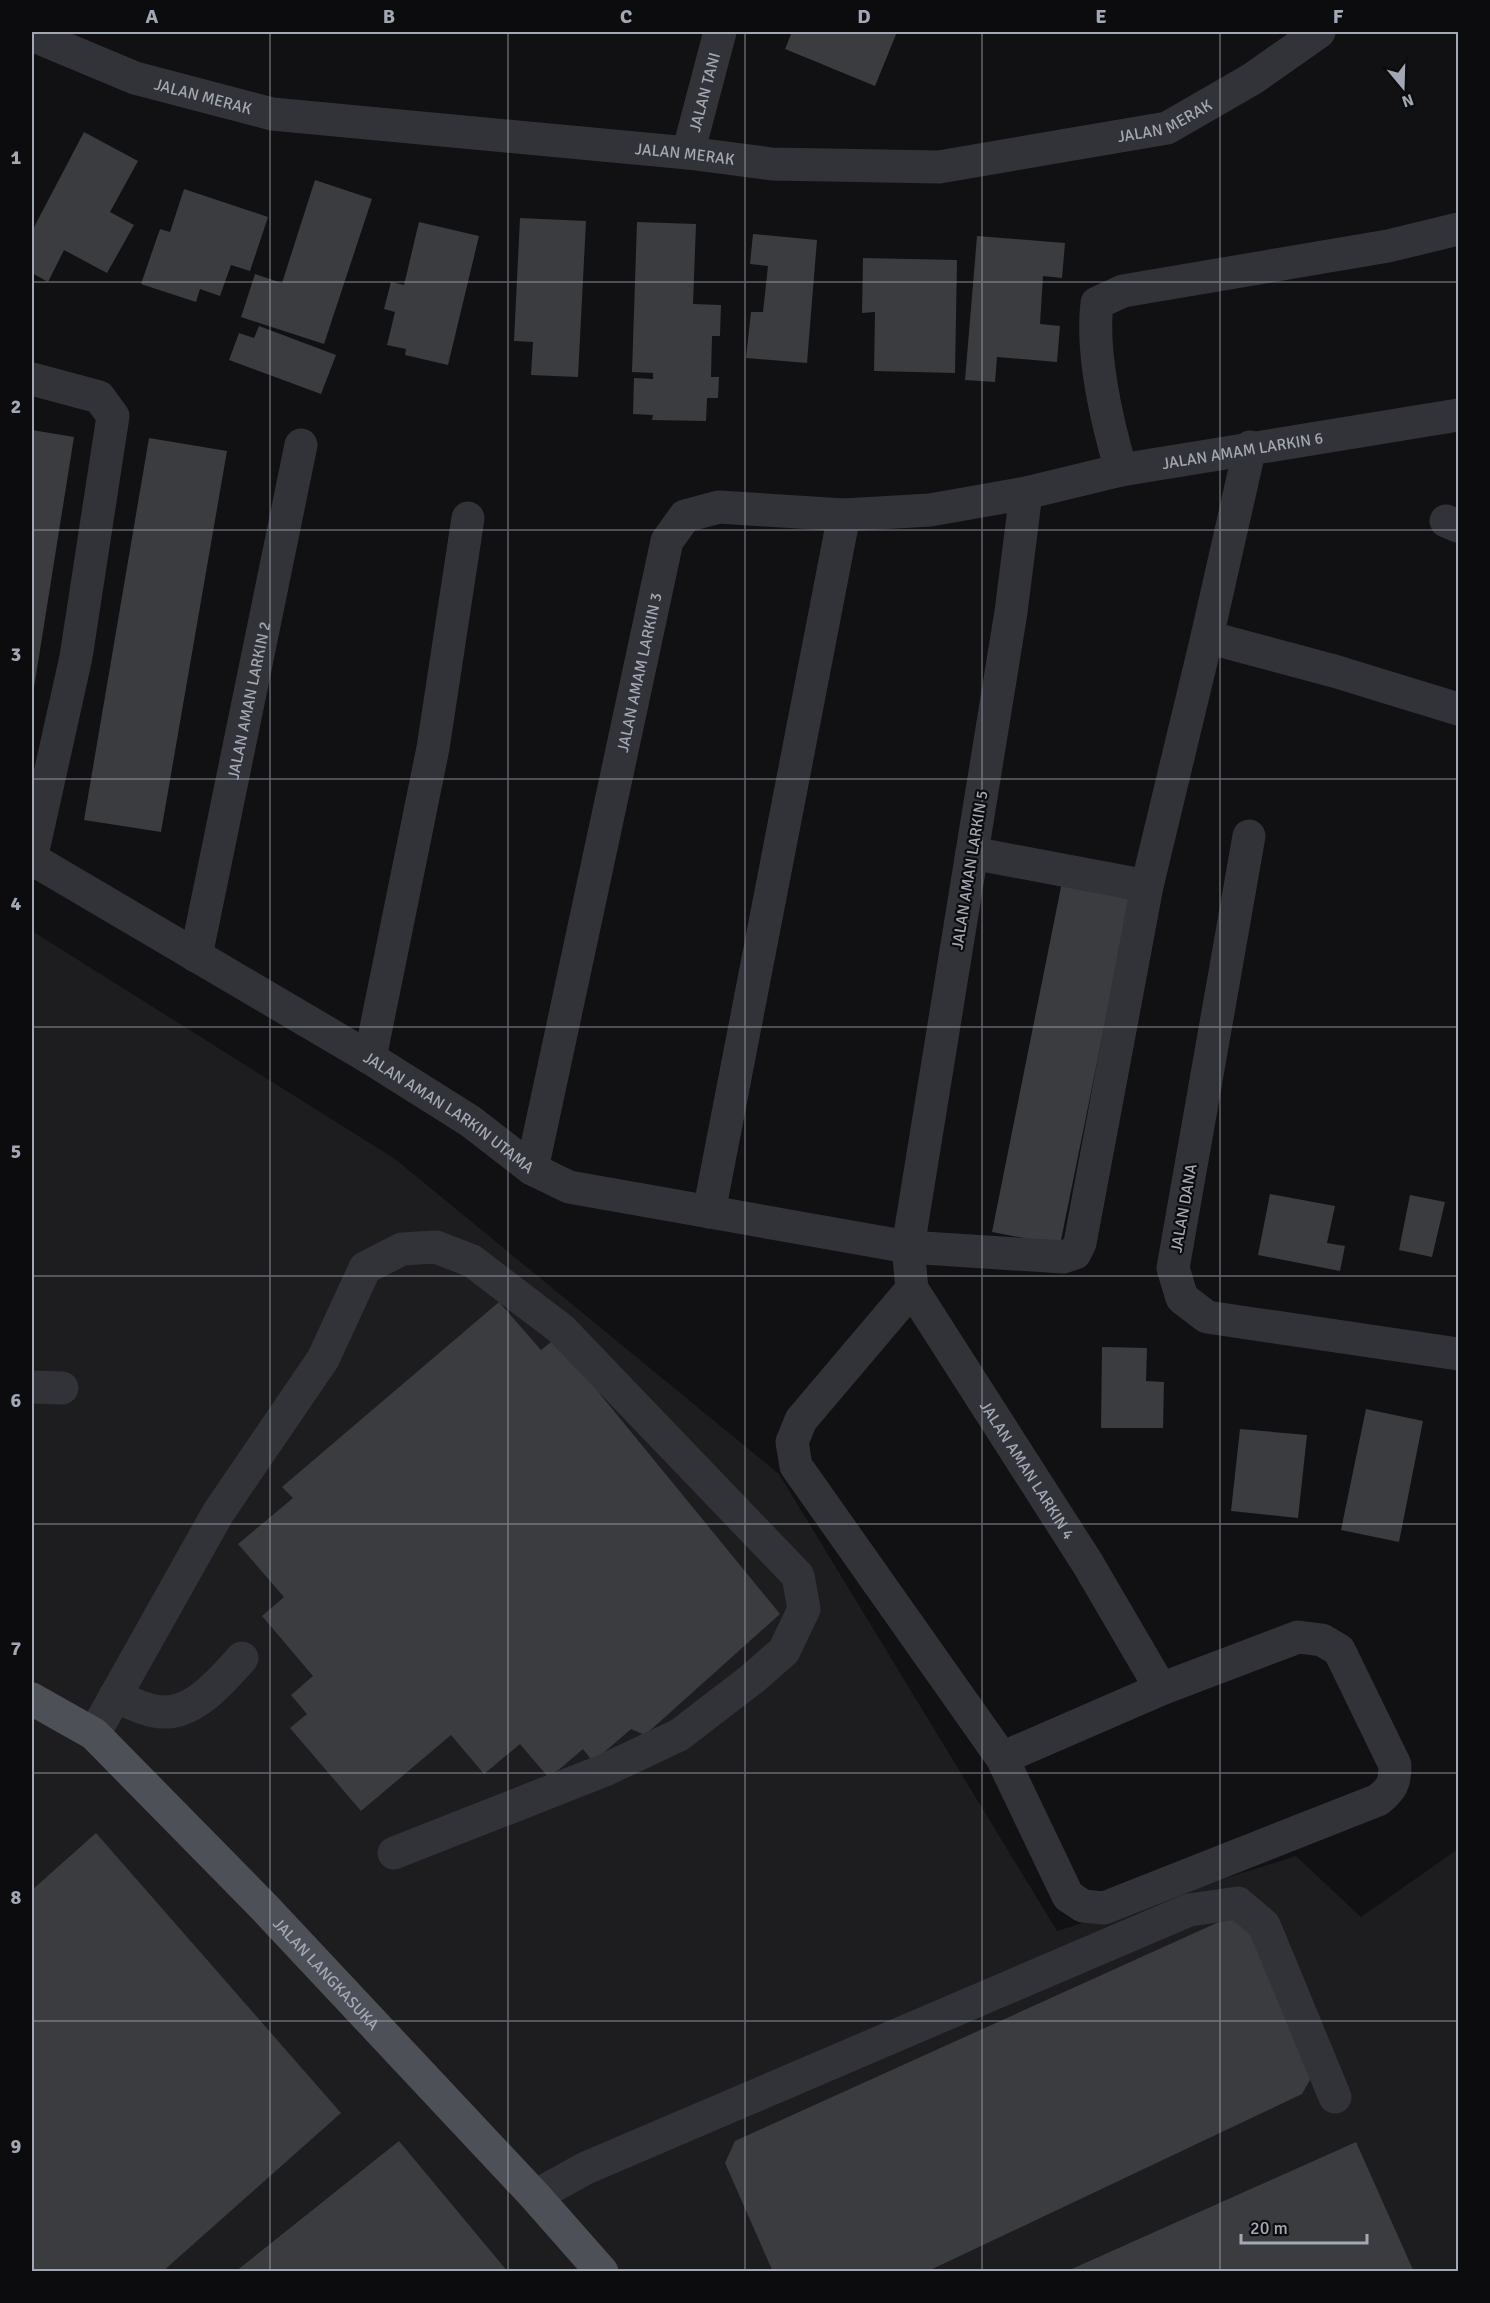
<svg xmlns="http://www.w3.org/2000/svg" width="1490" height="2303" font-family="Signika,sans-serif">
<style>
.built{fill:#1d1d20}
.building{fill:#3b3c40}
.lines{fill:none;stroke-linecap:round;stroke-linejoin:round}
.minor{stroke:#323338;stroke-width:33}
.major{stroke:#4e5057;stroke-width:33}
.grid{fill:none;stroke:#a2a8b4;stroke-width:1.5;stroke-opacity:0.55}
.labels{text-anchor:middle;stroke-width:4.5;stroke-linejoin:round;paint-order:stroke}
.street-label{font-size:16px;fill:#a2a8b4;stroke:#0c0c0e}
.neatline{fill:none;stroke:#a2a8b4;stroke-width:2}
.grid-label{font-size:20px;text-anchor:middle;font-weight:bold;fill:#a2a8b4}
</style>
<rect width="100%" height="100%" fill="#111113"/>
<path class="built" d="M32 931 395 1159 779 1474 1057 1931 1296 1856 1361 1917 1458 1849V2271H32Z"/>
<path class="building" d="M792 32H897L875 86 785 49Z
M84 132 138 161 110 212 134 225 107 273 64 250 48 282 32 273V231Z
M315 180 372 199 324 344 241 317 255 274 282 283Z
M184 189 268 217 250 271 231 265 220 296 200 289 196 302 141 284 160 229 170 232Z
M520 218 586 221 578 377 531 375 533 342 514 341Z
M419 222 479 236 448 365 405 355 406 349 387 345 395 312 384 309 391 282 404 285Z
M637 222 696 224 693 304 721 305 720 336H712L711 377H719L718 398H707L706 421 652 420 653 415 633 414 634 378 653 379V373L632 372Z
M753 234 817 240 807 363 746 358 751 312H763L768 266 750 264Z
M977 236 1065 243 1062 278 1043 276 1040 324 1060 326 1057 362 997 357 995 382 965 380Z
M863 258 957 260 955 373 874 371 875 312 862 313Z
M259 326 336 355 321 394 229 360 239 333 254 338Z
M32 430 74 437 33 694H32Z
M149 438 227 451 161 832 84 820Z
M1062 882 1131 895 1060 1245 992 1232Z
M1270 1194 1335 1206 1327 1243 1345 1246 1340 1271 1258 1255Z
M1410 1195 1445 1202 1432 1257 1399 1250Z
M499 1302 541 1350 555 1339 780 1614 645 1735 631 1729 593 1762 583 1749 549 1778 520 1744 484 1774 451 1735 361 1811 290 1728 307 1714 291 1695 313 1676 262 1616 284 1597 238 1544 293 1498 282 1487Z
M1102 1347 1147 1348 1146 1381 1164 1382 1163 1428H1101Z
M1366 1409 1423 1421 1399 1542 1341 1530Z
M1240 1429 1307 1435 1298 1518 1231 1511Z
M96 1833 341 2113 162 2272H32V1890Z
M1232 1916 1250 1925 1315 2071 1302 2094 926 2272H773L725 2163 735 2141Z
M399 2141 508 2272H235Z
M1356 2142 1414 2272H1065Z"/>
<g class="lines">
<g class="minor">
<path id="s1" d="M32 35 135 78 272 114 688 153 772 164 939 167 1167 128 1252 79 1319 32"/>
<path id="s2" d="M688 153 720 32"/>
<path d="M32 379 99 397 113 416 76 657 32 855"/>
<path d="M1250 447 1207 637 1334 671 1458 709"/>
<path d="M1121 470C1107 422 1091 352 1097 303L1123 291 1388 246 1458 229"/>
<path id="s3" d="M1026 493 1011 612 908 1247 912 1289 1088 1564 1161 1689"/>
<path d="M1446 521 1458 526"/>
<path d="M1249 836 1173 1268 1182 1298 1207 1317 1458 1354"/>
<path d="M972 853 1147 886"/>
<path id="s4" d="M32 859 370 1058 470 1121 532 1169 569 1187 908 1247 1063 1257 1075 1253 1080 1243 1147 886 1207 637"/>
<path id="s5" d="M196 956 301 445"/>
<path d="M370 1058 433 748 468 518"/>
<path id="s6" d="M532 1169 667 541 685 516 719 507 844 515 930 510 1026 493 1121 470 1458 415"/>
<path d="M709 1212 844 515"/>
<path d="M912 1289 801 1420 792 1442 796 1466 1002 1758 1068 1896 1083 1906 1104 1908 1378 1800C1392 1789 1395 1783 1395 1765L1339 1650 1322 1640 1298 1637 1161 1689 1002 1758"/>
<path d="M32 1387 62 1388"/>
<path d="M115 1696C127 1701 141 1709 154 1711 191 1719 221 1681 242 1658"/>
<path d="M94 1734 218 1513 323 1359 365 1268 402 1249 436 1247 472 1261 561 1329 798 1576 804 1609 784 1651 752 1679 679 1735 605 1770 394 1853"/>
<path d="M535 2196 586 2168 1189 1910 1238 1903 1264 1925 1335 2097"/>
</g>
<path class="major" id="s7" d="M32 1699 94 1734 264 1907 535 2196 602 2272"/>
</g>
<path class="grid" d="M270 32V2272M508 32V2272M745 32V2272M982 32V2272M1220 32V2272M32 282H1458M32 530H1458M32 779H1458M32 1027H1458M32 1276H1458M32 1524H1458M32 1773H1458M32 2021H1458"/>
<g class="labels">
<g class="street-label">
<text dy="6" stroke="none"><textPath href="#s2" startOffset="63">JALAN TANI</textPath></text>
<text dy="6" stroke="none"><textPath href="#s1" startOffset="182">JALAN MERAK</textPath></text>
<text dy="6" stroke="none"><textPath href="#s1" startOffset="1154">JALAN MERAK</textPath></text>
<text dy="6" stroke="none"><textPath href="#s1" startOffset="668">JALAN MERAK</textPath></text>
<text dy="6" stroke="none"><textPath href="#s6" startOffset="1238">JALAN AMAM LARKIN 6</textPath></text>
<text dy="6" stroke="none"><textPath href="#s6" startOffset="508">JALAN AMAM LARKIN 3</textPath></text>
<text dy="6" stroke="none"><textPath href="#s5" startOffset="261">JALAN AMAN LARKIN 2</textPath></text>
<text transform="translate(969 870) rotate(-81)" y="6">JALAN AMAN LARKIN 5</text>
<text dy="6" stroke="none"><textPath href="#s4" startOffset="488">JALAN AMAN LARKIN UTAMA</textPath></text>
<text transform="translate(1183 1208) rotate(-80)" y="6">JALAN DANA</text>
<text dy="6" stroke="none"><textPath href="#s3" startOffset="1020">JALAN AMAN LARKIN 4</textPath></text>
<text dy="6" stroke="none"><textPath href="#s7" startOffset="405">JALAN LANGKASUKA</textPath></text>
</g>
</g>
<rect width="1490" height="2303" fill="none" stroke="#0c0c0e" stroke-width="66"/>
<g transform="translate(1403 87) rotate(161)" stroke="#0c0c0e" stroke-width="4.5" paint-order="stroke">
<path d="M0-4.5L10 22L0 15L-10 22Z" fill="#a2a8b4"/>
<text y="-9" font-size="16" font-weight="bold" text-anchor="middle" fill="#a2a8b4">N</text>
</g>
<path d="M1241 2234v9h126v-9" fill="none" stroke="#a2a8b4" stroke-width="3"/>
<text x="1250" y="2234" font-size="18" fill="#a2a8b4" stroke="#0c0c0e" stroke-width="4.5" paint-order="stroke">20 m</text>
<rect x="33" y="33" width="1424" height="2237" class="neatline"/>
<g class="grid-label">
<text x="152" y="23">A</text>
<text x="389" y="23">B</text>
<text x="626" y="23">C</text>
<text x="864" y="23">D</text>
<text x="1101" y="23">E</text>
<text x="1338" y="23">F</text>
<text x="16" y="164">1</text>
<text x="16" y="413">2</text>
<text x="16" y="661">3</text>
<text x="16" y="910">4</text>
<text x="16" y="1158">5</text>
<text x="16" y="1407">6</text>
<text x="16" y="1655">7</text>
<text x="16" y="1904">8</text>
<text x="16" y="2153">9</text>
</g>
</svg>
